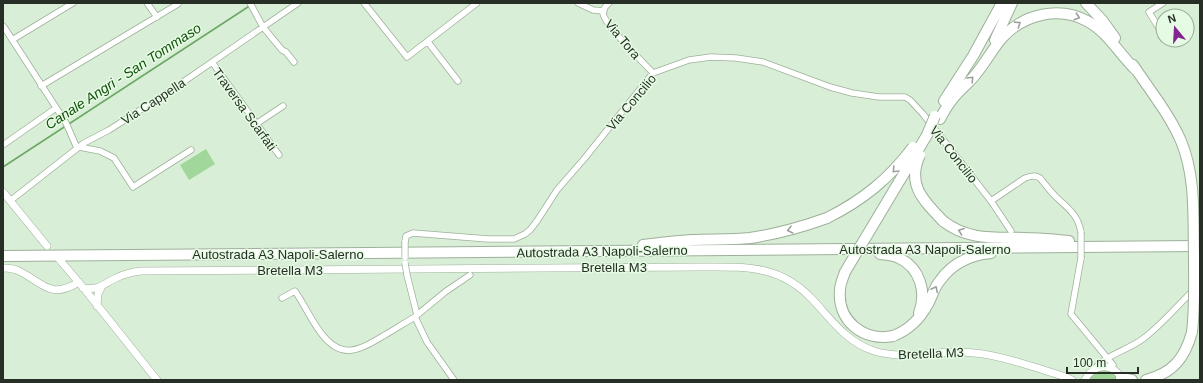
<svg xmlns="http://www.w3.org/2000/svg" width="1203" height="383" font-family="Arial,sans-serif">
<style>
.green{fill:#a1d79a}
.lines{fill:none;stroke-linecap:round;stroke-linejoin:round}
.stream{stroke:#6ca865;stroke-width:1.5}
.street-casing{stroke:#9db19a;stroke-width:7}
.secondary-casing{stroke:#9db19a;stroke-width:8}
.highway-casing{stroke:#9db19a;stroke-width:12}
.street{stroke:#fff;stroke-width:5.5}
.secondary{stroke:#fff;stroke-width:7}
.highway{stroke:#fff;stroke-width:10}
.street-bridge-casing{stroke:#9db19a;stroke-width:7;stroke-linecap:butt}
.highway-bridge-casing{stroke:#9db19a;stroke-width:12;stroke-linecap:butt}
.street-bridge{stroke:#fff;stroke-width:5.5}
.highway-bridge{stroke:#fff;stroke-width:10}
.oneway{stroke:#9da19d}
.labels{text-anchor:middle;stroke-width:3;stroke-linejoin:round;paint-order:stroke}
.street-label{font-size:13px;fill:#262e25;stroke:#e6fbe3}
.water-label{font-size:14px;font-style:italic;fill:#12500c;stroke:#e6fbe3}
</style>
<rect width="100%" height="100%" fill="#d9eed6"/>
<path class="green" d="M206 149 215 164 189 180 180 165Z
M1101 370C1110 371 1114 373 1119 380H1089L1093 374Z"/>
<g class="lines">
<path class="stream" d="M3 167 254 3"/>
<g class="street-casing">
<path id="street" d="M147 3 157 17
M250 3 263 27 282 50 286 52 294 62
M364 3 407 57 477 3
M578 3 593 10 604 11
M609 3C606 6 603 8 603 13 604 25 643 62 653 73
M1163 3 1149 12 1163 35
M4 27 66 123 77 148
M12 40 73 3
M428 42 458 81
M212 62 279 155
M41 86 178 4
M256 124 283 106
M3 145 56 108
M79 147 100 151 114 158 133 187 191 150
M10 201 84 143 109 130 170 91 298 3
M991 201 1025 178C1031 176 1035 175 1040 178 1045 184 1050 191 1056 197 1068 208 1078 215 1081 232
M405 242 406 236 413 233 488 239H514L525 234 530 230 537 221 557 190 584 159 653 73 689 60 711 57 736 58 763 62 830 87 852 93 879 97H905L910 100 923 114 991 201 1011 231
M1081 258 1071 314 1113 365
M407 275 417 315
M282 298 295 291C304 304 311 320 321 333 341 360 359 351 383 336 394 330 404 323 415 317
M417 315 415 317 427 342 454 380
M417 315 445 292 470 275
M1094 369C1107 354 1129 350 1144 338 1165 322 1181 301 1200 284"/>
</g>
<g class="secondary-casing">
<path id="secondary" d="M3 192 47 246
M59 259 86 291 157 380
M3 268C9 268 16 269 21 272 45 285 51 299 79 282
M83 288C101 290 101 285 116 278 124 274 132 272 141 271L700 267C744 267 779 264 812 299 831 319 846 342 874 351 900 359 925 353 952 352 985 351 1010 360 1041 369 1051 373 1063 375 1072 380
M97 306 98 294 102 286
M1085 380C1093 363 1115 362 1122 380"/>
</g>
<g class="highway-casing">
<path id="highway" d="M1086 3 1102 20 1115 38
M995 40 1012 3
M1133 65 1158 101
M944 101 973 56 1002 3
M940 119C944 111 949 103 955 96 962 88 970 82 976 74 986 62 993 48 1003 37 1024 14 1059 6 1087 21 1108 32 1119 54 1136 70
M943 221C968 241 996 237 1026 238 1041 238 1055 240 1069 241
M643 245C659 243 676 241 692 240 711 239 731 240 750 238 777 234 802 227 827 218
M880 254C887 255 893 255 899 258 920 268 927 292 919 313
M3 256 1200 246
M893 336C909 330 920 319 928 304 932 297 934 288 939 282 951 264 970 255 991 253
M1121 378 1132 380
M1146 380C1173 373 1185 358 1192 332"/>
</g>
<use href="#street" class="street"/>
<use href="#secondary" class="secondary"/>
<use href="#highway" class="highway"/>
<g class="street-bridge-casing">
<path id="street-bridge" d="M1081 232V258
M405 242V257
M405 263 407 275"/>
</g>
<g class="highway-bridge-casing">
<path id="highway-bridge" d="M1158 101C1167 114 1175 127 1181 141 1196 177 1193 217 1194 256 1194 281 1195 307 1192 332
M920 155C906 185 924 201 943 221
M827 218C863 200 889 179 913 147
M893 336C864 342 837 321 840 290 840 284 843 278 845 272L927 135 935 116"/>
</g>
<use href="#street-bridge" class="street-bridge"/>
<use href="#highway-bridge" class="highway-bridge"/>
</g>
<defs><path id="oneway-chevron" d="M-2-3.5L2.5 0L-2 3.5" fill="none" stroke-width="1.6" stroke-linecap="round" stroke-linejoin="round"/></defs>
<g class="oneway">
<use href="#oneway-chevron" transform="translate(1077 17) rotate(18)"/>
<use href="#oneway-chevron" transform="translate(1018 24) rotate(-33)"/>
<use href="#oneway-chevron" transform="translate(971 79) rotate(-47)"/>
<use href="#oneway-chevron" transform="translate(895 170) rotate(134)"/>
<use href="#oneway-chevron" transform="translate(790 230) rotate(166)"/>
<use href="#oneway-chevron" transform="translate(961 231) rotate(-160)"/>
<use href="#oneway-chevron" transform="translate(935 289) rotate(-63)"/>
</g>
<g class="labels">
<g class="street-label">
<text transform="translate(623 39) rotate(50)" y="5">Via Tora</text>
<text transform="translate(153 101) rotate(-33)" y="5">Via Cappella</text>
<text transform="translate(631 102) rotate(-50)" y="5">Via Concilio</text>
<text transform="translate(245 109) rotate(54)" y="5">Traversa Scarfati</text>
<text transform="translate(954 154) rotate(52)" y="5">Via Concilio</text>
<text x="925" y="254">Autostrada A3 Napoli-Salerno</text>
<text transform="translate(602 251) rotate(-1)" y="5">Autostrada A3 Napoli-Salerno</text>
<text x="278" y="259">Autostrada A3 Napoli-Salerno</text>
<text x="614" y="272">Bretella M3</text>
<text x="290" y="275">Bretella M3</text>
<text transform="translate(931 353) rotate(-2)" y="5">Bretella M3</text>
</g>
<g class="water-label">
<text transform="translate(123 76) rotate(-33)" y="5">Canale Angri - San Tommaso</text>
</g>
</g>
<rect width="1203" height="383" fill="none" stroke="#262e25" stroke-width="8"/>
<g transform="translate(1175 28) rotate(342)"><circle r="19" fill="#e6fbe3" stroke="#99a997"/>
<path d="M0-3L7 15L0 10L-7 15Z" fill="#832691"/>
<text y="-6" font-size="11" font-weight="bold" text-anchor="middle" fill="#262e25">N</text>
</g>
<path d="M1067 367v6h71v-6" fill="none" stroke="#262e25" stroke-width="2"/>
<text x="1073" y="367" font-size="12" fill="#262e25" stroke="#e6fbe3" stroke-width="3" paint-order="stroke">100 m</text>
</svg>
